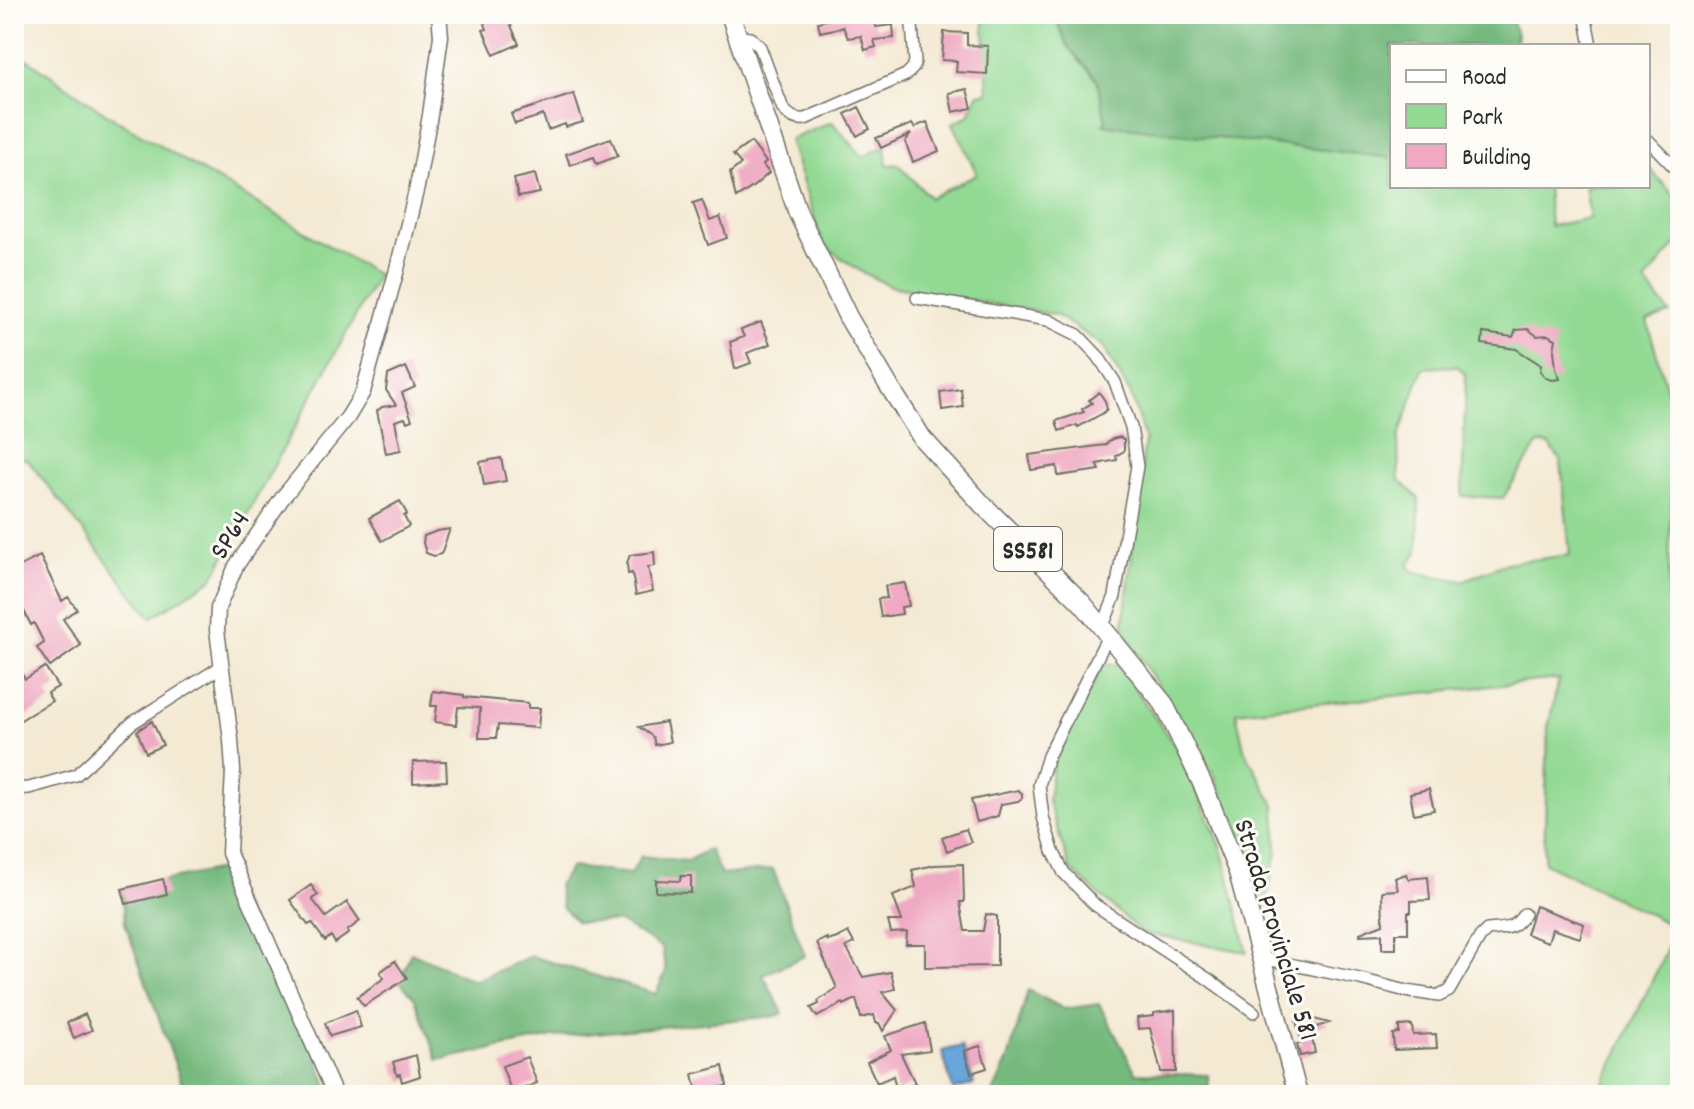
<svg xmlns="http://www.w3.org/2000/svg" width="1694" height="1109" font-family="Dekko,sans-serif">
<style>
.green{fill:#92d993;stroke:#5e825f;stroke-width:2;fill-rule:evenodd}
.forest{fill:#75b97d;stroke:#507254;stroke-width:2}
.water{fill:#69a6db;stroke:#4a6883;stroke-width:2}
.building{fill:#efa9c2}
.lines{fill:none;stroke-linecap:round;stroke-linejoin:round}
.minor-casing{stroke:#716e66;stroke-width:14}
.tertiary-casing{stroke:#716e66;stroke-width:17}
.primary-casing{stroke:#716e66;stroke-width:21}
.minor{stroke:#fff;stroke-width:11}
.tertiary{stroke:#fff;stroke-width:14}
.primary{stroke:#fff;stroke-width:18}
.labels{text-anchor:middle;stroke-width:6;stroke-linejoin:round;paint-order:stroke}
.shield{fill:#fdfcf7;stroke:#6a6a68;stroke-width:2}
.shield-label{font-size:26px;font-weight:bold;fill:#2b2b2b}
.street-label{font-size:28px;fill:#2b2b2b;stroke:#fdfcf7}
</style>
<rect width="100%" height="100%" fill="#fdfcf7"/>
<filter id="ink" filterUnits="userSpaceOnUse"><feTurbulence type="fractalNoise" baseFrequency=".0125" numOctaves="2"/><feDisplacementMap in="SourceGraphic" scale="16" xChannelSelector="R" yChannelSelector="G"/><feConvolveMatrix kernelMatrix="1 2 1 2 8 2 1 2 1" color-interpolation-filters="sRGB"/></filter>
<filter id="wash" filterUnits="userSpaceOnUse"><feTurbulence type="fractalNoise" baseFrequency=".006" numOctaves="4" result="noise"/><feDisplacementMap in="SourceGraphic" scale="32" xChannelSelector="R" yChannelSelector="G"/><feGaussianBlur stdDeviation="1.8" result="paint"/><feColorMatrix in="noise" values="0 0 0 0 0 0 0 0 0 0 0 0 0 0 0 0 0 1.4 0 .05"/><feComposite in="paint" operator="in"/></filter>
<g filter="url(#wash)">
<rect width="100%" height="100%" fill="#f4ead4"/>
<path class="green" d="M983 14H1056L1059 27 1079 61 1097 79 1106 121 1105 124C1200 137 1296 146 1392 158V186H1547L1550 226 1590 218 1585 186H1648V167L1680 202V239L1645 282 1670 313 1647 321 1674 414 1668 601 1680 614V1095H1598L1677 928 1544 863 1548 727 1559 679 1236 712 1244 749 1275 806 1277 851 1264 914 1216 778 1123 630 1145 440 1131 395 1102 345 1056 315 890 286 860 271 823 245 789 140 832 122 863 157 885 146 887 165 898 164 930 198 977 174 953 123 969 115 978 94 988 93ZM1457 366 1466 375 1462 496 1503 498 1538 444 1550 445 1561 462 1570 555 1507 563 1462 581 1414 572 1408 565 1418 552 1419 499 1399 479 1398 439 1423 368Z
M14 50 108 115 378 275 212 579 151 618 27 459H14Z
M1118 664 1179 752 1222 848 1247 952 1142 933 1070 869 1048 801 1053 763 1103 665Z"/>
<path class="forest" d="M1056 14H1509L1517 34 1515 46H1392V158C1296 146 1199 137 1103 124L1106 121 1097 79 1069 48 1059 27Z
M709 849 721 875 773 869 805 956 763 975 783 1013 777 1016 553 1037 438 1060 414 997 400 982 411 952 474 981 531 956 656 994 666 971 662 948 619 922H577L562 907 558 885 571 867 631 874 641 856 687 861Z
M222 869 294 1002 331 1095H186L125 923 122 889Z
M1028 990 1064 1009 1099 1004 1136 1073 1208 1075 1209 1095H992L1008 1060Z"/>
<path class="water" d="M962 1046 974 1084 953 1090 942 1051Z"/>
<g id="blocks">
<path class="building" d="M481 14H506L519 44 494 55 483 30 487 29Z
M852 14H866L869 21 873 19 876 27 893 25 894 38 874 40 876 47 865 50 861 36 848 38 843 27 820 32 818 22Z
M944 32 967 33V45L988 46 987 74 956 72 957 61 942 60Z
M967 89 972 108 953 112 949 93Z
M574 94 583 122 566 127 565 124 548 130 543 115 515 124 511 114Z
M859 107 870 129 857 136 845 114Z
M927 122 939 151 913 162 905 142 911 134 881 148 876 138 912 124 915 129 917 126Z
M611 138 618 156 597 164 594 157 570 165 566 154Z
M751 142 766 162 763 165 769 173 754 186 736 198 730 173 741 164 733 155Z
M535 174 540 193 518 197 514 179Z
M702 200 710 221 720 217 727 238 708 245 693 203Z
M761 322 770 344 747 353 751 363 735 369 730 342 744 337 741 330Z
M1528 329 1537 336 1548 335 1556 339 1554 350 1556 369 1560 379 1552 380 1546 378 1540 371 1541 365 1516 349 1482 344 1483 333 1513 337 1516 330Z
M406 367 415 387 402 393 412 420 407 422 405 418 395 421 401 450 386 453 377 411 382 407 396 405 386 390 388 375Z
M961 389 963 407 942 410 940 392Z
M1099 392 1105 401 1107 409 1103 413 1078 427 1077 425 1059 431 1056 421 1084 412 1082 409 1092 403 1089 400Z
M1120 437 1124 440V451L1116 456 1117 460 1097 464 1100 470 1058 476 1057 466 1031 470 1029 455 1105 445 1112 439Z
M501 458 506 481 484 485 480 462Z
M400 501 407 514 404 516 409 526 382 541 369 518Z
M450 529 441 554 434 556 426 553 423 543 424 536 437 531Z
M654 552 655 566 648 567 653 591 636 595 632 573 628 574 627 563 630 555Z
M40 556 62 601 68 597 77 609 63 619 81 645 50 667 37 648 44 643 34 623 31 625 14 591V569Z
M905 583 909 606 901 607 902 614 881 617 878 599 887 598 885 586Z
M14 662 25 679 45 667 58 687 47 693 52 701 14 724Z
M433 691 464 695V697L528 703V708H540L538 728 498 725 496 738H479L480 708 458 707 456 725 435 722 437 706H431Z
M152 721 163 745 146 753 137 731Z
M666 722 670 742 655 745 653 737 639 727Z
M446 761 447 781 413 783V762Z
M1429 789 1434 810 1414 814 1410 793Z
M1018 790 1022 793V798L1018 801 1001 804 998 816 977 822 971 800Z
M966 829 971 842 947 851 942 837Z
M963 864 964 902H960L965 931H983L986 914 997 916V966L925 967V944H906L907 932 891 933 888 921H902L893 896 916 887 912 870 935 865Z
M1406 874 1408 879 1428 877 1430 900 1411 901V912H1408V933H1396V949H1382V934L1360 935V933L1383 924 1382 891 1398 890 1395 878Z
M681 876H691V893L656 892V880L680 881Z
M163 879 167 894 126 904 122 889Z
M311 885 318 895 312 899 326 917 347 902 360 921 347 931 349 933 335 943 331 936 325 941 312 923 308 925 290 900Z
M1535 906 1584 924 1580 938 1552 929 1548 942 1526 934Z
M848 932 854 943 846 947 863 977 891 972 895 989 882 992 897 1010 883 1031 879 1023H876L874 1015 861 1018 856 999 844 1005 843 1003 817 1017 811 1008 819 1004 818 1001 837 988 817 943 827 938 828 941 837 938Z
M395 961 407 978 364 1006 357 997 384 978 380 972Z
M356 1010 361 1027 330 1036 325 1023Z
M1175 1010 1176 1072H1161L1150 1028 1138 1029 1137 1018 1154 1016V1013Z
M85 1014 92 1030 74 1038 67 1023Z
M1310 1018 1329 1023 1316 1027 1315 1032 1311 1033 1315 1053 1300 1056 1297 1044 1302 1043 1296 1021Z
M925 1023 930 1050 901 1054 915 1083 897 1092 893 1076 877 1083 867 1062 891 1050 885 1036Z
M1412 1025 1413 1035 1436 1034 1437 1048 1394 1050 1393 1034 1399 1033V1026Z
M980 1046 987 1068 971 1073 964 1051Z
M416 1055 420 1076 402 1082 400 1074 397 1075 393 1062Z
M527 1057 537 1083 512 1093 502 1066Z
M723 1066 727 1086 697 1092 693 1074Z"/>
</g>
</g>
<g filter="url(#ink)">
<use href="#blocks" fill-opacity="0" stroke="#716e66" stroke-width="2"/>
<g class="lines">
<g class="minor-casing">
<path id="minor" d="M1585 14 1591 46
M738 37 751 38 760 47 783 109C790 116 794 120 805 119L906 75 913 68 915 61 911 14
M1648 140 1680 173
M917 298 1048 320 1078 335 1098 356 1115 382 1131 427 1137 466 1115 596 1103 626
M1109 634 1048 756 1039 785 1043 817 1053 851 1064 873 1095 905 1208 979 1254 1012
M14 789 29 788 76 775 132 723 222 666
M1261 958 1360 979 1406 991 1439 996 1449 991 1480 937 1487 930C1505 928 1513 931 1524 914"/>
</g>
<g class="tertiary-casing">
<path id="tertiary" d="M335 1095 229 853 233 770 231 740 217 630 218 608 236 566 283 497 348 417 363 392 396 273 417 187 430 115 441 36 439 14"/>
</g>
<g class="primary-casing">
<path id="primary" d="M730 14 798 213 848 317 889 386 922 438 982 504 1083 604 1164 704 1203 785 1238 872 1298 1095"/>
</g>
<use href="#minor" class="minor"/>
<use href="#tertiary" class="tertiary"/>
<use href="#primary" class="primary"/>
</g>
</g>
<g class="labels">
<rect class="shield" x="994" y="527" width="68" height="44" rx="6"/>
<g class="shield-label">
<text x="1028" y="558">SS581</text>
</g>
<g class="street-label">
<text transform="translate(228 534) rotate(-58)" y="10">SP64</text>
<text transform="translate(1278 929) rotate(73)" y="10">Strada Provinciale 581</text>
</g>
</g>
<rect width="1694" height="1109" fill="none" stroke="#fdfcf7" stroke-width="48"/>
<rect x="1390" y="44" width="260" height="144" fill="#fdfcf7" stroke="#a9a8a5" stroke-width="2"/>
<rect x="1406" y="70" width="40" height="12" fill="#ffffff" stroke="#a9a8a5" stroke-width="2"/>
<text x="1462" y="84" font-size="24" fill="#2b2b2b">Road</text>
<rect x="1406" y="104" width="40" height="24" fill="#92d993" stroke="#a9a8a5" stroke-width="2"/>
<text x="1462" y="124" font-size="24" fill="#2b2b2b">Park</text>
<rect x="1406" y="144" width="40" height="24" fill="#efa9c2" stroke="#a9a8a5" stroke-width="2"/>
<text x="1462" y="164" font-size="24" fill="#2b2b2b">Building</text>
</svg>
